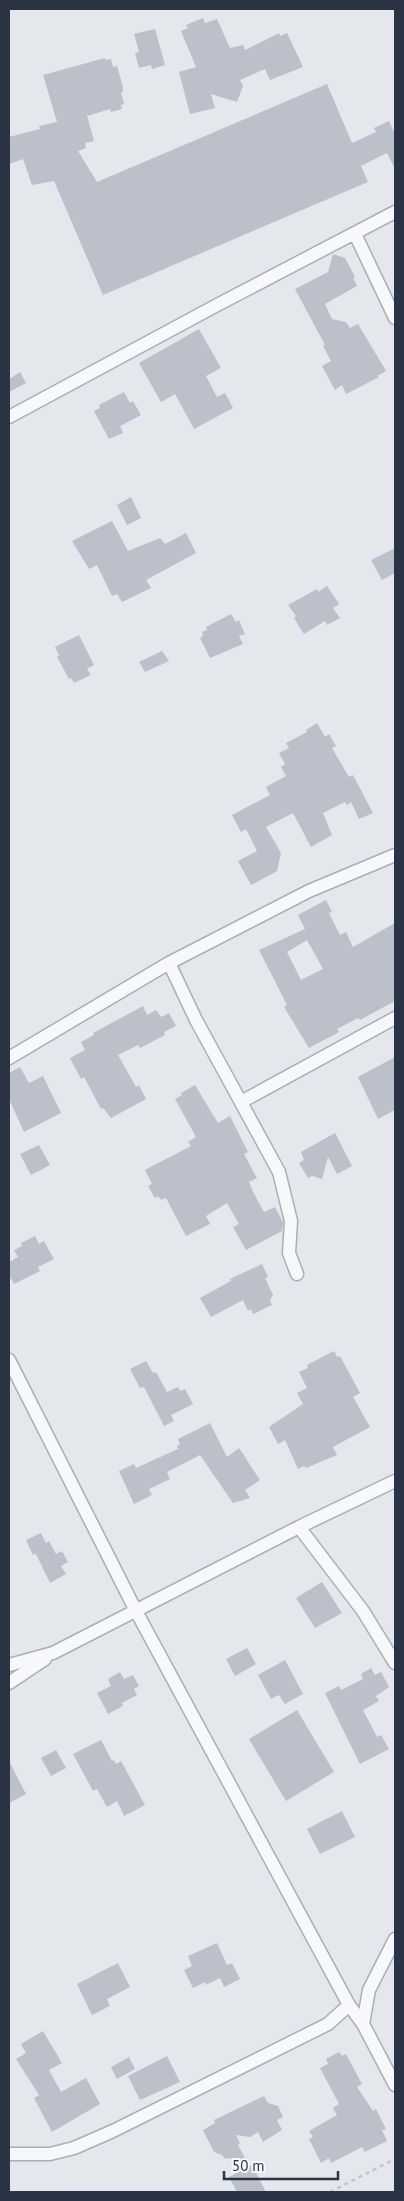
<svg xmlns="http://www.w3.org/2000/svg" width="404" height="2201" font-family="'PT Sans',sans-serif">
<style>
.building{fill:#bbc0ca;fill-rule:evenodd}
.lines{fill:none;stroke-linecap:round;stroke-linejoin:round}
.street-casing{stroke:#a9aeb7;stroke-width:15}
.path{stroke:#c2c5cb;stroke-width:2.5;stroke-dasharray:4 4;stroke-linecap:butt}
.street{stroke:#f7f8fa;stroke-width:12}
</style>
<rect width="100%" height="100%" fill="#e4e7ec"/>
<path class="building" d="M203 18 205 23 217 19 230 48 243 45 245 50 279 33 280 36 287 33 303 67 270 80 265 69 240 80 243 86 237 102 211 94 215 108 190 114 179 72 196 67 181 31 188 28 186 25Z
M155 29 165 65 152 69 151 65 139 68 135 53 139 52 134 34Z
M105 58 106 60 111 59 113 67 117 66 123 87V92L121 93 124 104 121 105 122 109 111 112 110 109 87 116 94 141 85 143 86 148 78 151 97 182 327 84 352 143 376 132 374 128 389 121 395 134V169L387 153 361 166 368 182 103 295 54 181 32 185 23 159 9 164V137L40 129 39 126 57 122 43 75Z
M333 254 345 258 355 277 353 278 357 286 325 304 332 319 346 322 350 328 358 324 386 371 377 376 379 377 346 394 342 385 335 390 322 366 331 361 323 346 325 345 295 289 328 272Z
M199 329 221 368 206 376 217 397 225 393 233 408 194 429 175 394 161 402 139 363Z
M20 372 26 383 9 392V379Z
M124 392 130 403 133 401 141 415 120 426 123 433 109 439 94 411 100 408 99 405Z
M131 497 141 518 127 525 117 505Z
M112 521 128 551 160 538 165 544 186 533 196 553 146 580 151 588 122 602 117 594 112 596 97 565 89 569 72 541Z
M395 548V573L382 580 371 560Z
M327 586 339 604 333 608 340 618 327 625 325 621 304 634 294 618 296 616 288 605 317 589 318 592Z
M231 614 236 622 239 620 245 634 239 636 243 644 210 658 200 638 203 636 202 632 207 630 206 627Z
M79 635 94 665 87 669 91 675 74 683 71 678 69 679 57 657 59 655 55 647Z
M162 651 169 661 145 672 139 662Z
M317 723 325 737 329 734 336 746 332 748 349 777 353 775 373 813 359 819 351 802 347 805 345 802 323 813 332 835 311 847 293 813 266 827 281 853 277 871 251 885 238 861 257 851 246 829 241 832 232 815 270 795 266 787 286 776 281 767 285 764 279 753 289 748 286 743 307 732 306 730Z
M326 900 332 912 329 913 340 935 346 932 353 947 395 923V1001L360 1020 358 1018 337 1029 339 1032 309 1048 284 1007 287 1005 259 950 305 929 298 915ZM307 940 323 969 301 980 287 952Z
M143 1006 147 1015 156 1010 161 1017 169 1013 176 1026 164 1032 165 1035 140 1048 138 1045 118 1055 136 1087 139 1085 146 1099 111 1118 103 1108 101 1109 84 1077 81 1079 70 1058 85 1050 81 1042 94 1035 93 1033Z
M395 1057V1110L378 1119 358 1077Z
M20 1067 29 1083 43 1076 61 1113 24 1132 9 1099V1073Z
M195 1085 218 1123 230 1116 248 1152 244 1154 257 1178 249 1182 253 1192 264 1212 275 1207 283 1222 282 1231 246 1250 233 1227 239 1224 227 1203 206 1216 210 1224 186 1236 166 1198 161 1200 158 1196 155 1198 148 1186 152 1184 145 1170 191 1146 188 1142 196 1137 175 1099 182 1095 181 1093Z
M335 1133 352 1166 337 1174 328 1157 322 1179 312 1176 308 1178 299 1163 304 1160 301 1152Z
M39 1145 50 1165 31 1175 20 1154Z
M35 1236 39 1244 44 1241 54 1259 38 1267 40 1271 14 1284 9 1275V1262L18 1257 14 1250 22 1246 21 1243Z
M262 1264 268 1277 265 1278 273 1295 270 1300 272 1305 253 1314 251 1309 248 1311 243 1300 211 1317 200 1298 231 1281 230 1279Z
M334 1351 337 1357 340 1356 360 1393 353 1397 370 1427 333 1447 337 1455 306 1468 304 1466 298 1469 285 1440 278 1444 269 1427 303 1404 297 1393 307 1388 299 1372 308 1368 307 1365Z
M146 1361 153 1373 156 1372 167 1392 178 1387 180 1391 185 1389 193 1404 171 1415 174 1421 164 1426 144 1387 140 1388 130 1369Z
M210 1423 227 1457 239 1448 260 1480 245 1490 250 1498 233 1503 200 1455 167 1472 170 1479 149 1489 152 1495 134 1504 119 1471 134 1464 136 1468 178 1449 177 1446 180 1444 178 1439Z
M41 1533 46 1543 49 1541 56 1554 62 1551 68 1562 61 1566 66 1574 50 1583 36 1554 33 1555 26 1540Z
M322 1582 342 1613 315 1628 296 1598Z
M247 1648 256 1664 235 1676 226 1659Z
M285 1660 303 1694 285 1704 279 1695 271 1699 258 1675Z
M371 1668 375 1675 381 1672 389 1687 376 1696 379 1701 363 1710 377 1737 381 1735 389 1749 360 1764 325 1693 339 1686 341 1690 363 1679 361 1674Z
M120 1672 124 1679 133 1675 139 1686 134 1689 137 1695 122 1703 123 1706 108 1714 97 1693 111 1686 108 1679Z
M297 1710 334 1772 286 1801 249 1739Z
M101 1740 112 1761 114 1760 116 1764 121 1761 145 1805 124 1816 117 1801 107 1807 97 1789 93 1791 73 1754Z
M56 1750 66 1768 51 1776 41 1758Z
M9 1761 26 1794 9 1803Z
M342 1811 355 1837 320 1854 307 1829Z
M217 1943 227 1965 232 1963 240 1979 224 1987 220 1978 206 1985 205 1982 193 1988 184 1970 192 1966 188 1956Z
M118 1963 130 1987 107 1999 110 2006 92 2015 77 1984Z
M43 2031 62 2063 49 2070 61 2092 86 2078 100 2104 52 2132 34 2098 39 2095 16 2059 26 2053 21 2044Z
M339 2052 342 2056 346 2054 362 2084 357 2087 373 2111 376 2109 386 2129 382 2130 387 2141 365 2152 362 2147 331 2163 329 2158 321 2163 309 2139 313 2137 309 2131 337 2115 333 2108 339 2104 320 2068 328 2064 326 2059Z
M167 2056 180 2082 140 2100 128 2076Z
M129 2057 135 2069 117 2079 111 2067Z
M264 2096 268 2103 278 2106 283 2117 277 2120 282 2130 263 2142 258 2132 250 2137 236 2135 240 2143 238 2145 246 2160 224 2158 222 2155 214 2152 203 2130 215 2123 214 2120Z
M252 2165 266 2192H237L229 2177Z"/>
<g class="lines">
<g class="street-casing">
<path id="street" d="M355 234 395 318
M9 417 219 304 395 212
M169 963 196 1020 279 1172 291 1221 289 1253 297 1274
M9 1058 169 963 309 891 395 855
M241 1102 395 1018
M9 1360 136 1611 349 2005 363 2024 395 2085
M299 1527 363 1611 395 1663
M9 1665 53 1653 299 1527 395 1481
M9 1683 45 1659
M363 2024 369 1990 395 1939
M9 2154H50L74 2148 113 2131 328 2024 349 2005"/>
</g>
<path class="path" d="M330 2192 395 2159"/>
<use href="#street" class="street"/>
</g>
<rect width="404" height="2201" fill="none" stroke="#2b3445" stroke-width="20"/>
<path d="M224 2171v8h114v-8" fill="none" stroke="#2b3445" stroke-width="2.5"/>
<text x="232" y="2171" font-size="15" fill="#2b3445" stroke="#f4f6f9" stroke-width="4" paint-order="stroke">50 m</text>
</svg>
